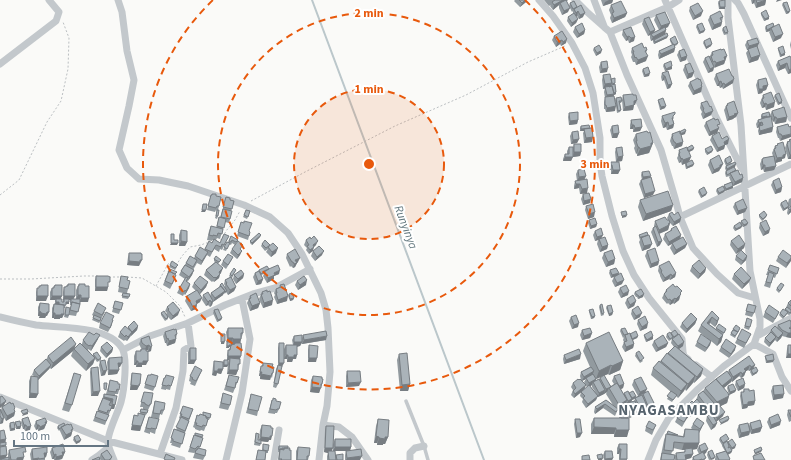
<svg xmlns="http://www.w3.org/2000/svg" width="791" height="460" font-family="'Source Sans 3',sans-serif">
<style>
.lines{fill:none;stroke-linecap:round;stroke-linejoin:round}
.stream{stroke:#bbc7cb;stroke-width:2}
.path{stroke:#bbbfc2;stroke-width:1;stroke-dasharray:2 2;stroke-linecap:butt}
.service{stroke:#c3c8cc;stroke-width:3.5}
.minor{stroke:#c3c8cc;stroke-width:7}
.wall{fill:#929a9f;fill-rule:evenodd}
.shaded-wall{fill:#777d82}
.building{fill:#aab3b9;stroke:#777d82}
.ring{fill:none;stroke:#e8590c;stroke-width:2;stroke-dasharray:7 5}
.labels{text-anchor:middle;stroke-width:4;stroke-linejoin:round;paint-order:stroke}
.water-label{font-size:12px;font-style:italic;fill:#60757c;stroke:#fff}
.district-label{font-size:15px;font-weight:bold;letter-spacing:1px;fill:#57646e;stroke:#fff}
.centre{fill:#e8590c;stroke:#fff;stroke-width:2}
.ring-label{font-size:12px;text-anchor:middle;font-weight:bold;fill:#e8590c;stroke:#fff;stroke-width:4;stroke-linejoin:round;paint-order:stroke}
</style>
<rect width="100%" height="100%" fill="#fafaf8"/>
<g class="lines">
<path class="stream" d="M312 0 484 460"/>
<path class="path" d="M0 195 19 180 47 122 61 101 68 69 69 38 63 22
M251 201 305 172 395 126 466 95 528 62 565 46
M217 242H219L223 237 226 231 235 220 240 211
M175 264H177L182 256 190 247 201 245 206 243H208
M109 277H122
M127 277 142 278 166 292 180 306 185 317
M0 279H31L84 276H98
M156 286 168 264 171 262 172 263"/>
<path class="service" d="M406 401 424 446 428 460"/>
<path class="minor" d="M118 0 122 12 127 51 134 80 129 106 119 150 127 168 139 179 159 180 188 186 244 205 270 217 288 233 302 254 321 293 326 310 328 328 330 372 327 406 323 425 319 460
M539 0 553 16 572 43 585 68 593 93 600 138V162L602 176 612 216 623 251 634 275 649 298 682 339 683 352 684 356 688 359
M575 0 587 12 604 27 610 32 627 75 661 150 675 198 680 217 693 248 717 274 738 293 755 298
M594 0 604 26
M665 0 715 115 742 169
M735 0 738 3 744 14 791 118
M610 32 668 7 679 0
M0 64 56 21 59 12 49 0
M680 217 791 164
M0 317C12 320 24 323 36 325 60 328 107 325 122 348 128 358 124 391 121 402 118 413 107 433 108 443 109 449 112 455 114 460
M757 336 791 318
M754 344 773 354 782 377 791 391
M123 350 150 336 188 323 225 305 253 294 275 288 310 269
M696 365 712 377
M0 397 108 441 182 460
M323 425 339 427 352 437 368 460
M160 454 176 408 183 371 184 350 191 346 188 323
M92 460 98 456 109 447
M226 460 242 393 250 339 242 299
M274 460 279 430
M410 460V453L415 448 424 446
M648 460 656 440 669 418 698 389 724 366 754 344 760 327V319L750 271 741 125 728 18V0"/>
</g>
<path class="wall" d="M515 0H526V2L520 7 514 1Z
M544 0H568L566 1 568 12 562 15 559 8V5L553 10 550 6 551 5 549 6Z
M601 0H613L612 3 603 6Z
M751 0H766L765 5 756 8 754 3 752 4Z
M574 1 583 17 579 19 577 16H576L578 19 576 23 571 27 567 21 568 17 573 14V11L572 12 569 6 570 3Z
M719 1 725 7V9H719L718 3Z
M783 3 789 13 786 14 782 5Z
M611 5 627 13 625 17 612 23 610 18 611 15 609 10Z
M690 7 701 16 693 20 689 11Z
M761 13 769 17V19L764 21 761 15Z
M656 15 668 27 665 28 666 30 665 34 667 38 654 44 653 42V40L651 41 650 38V35L648 36 642 24 644 19 655 30 654 32 659 30 654 20Z
M710 16 723 17 721 26 712 30 708 20Z
M697 25 704 32 699 34 696 27Z
M766 26H774L781 38 773 42 769 32 770 31 766 32 765 28Z
M575 27 585 30 584 34 577 38 573 32Z
M631 27 634 41 629 43 628 40 626 41 622 35 623 30Z
M723 28 728 32V34L724 35 722 30Z
M562 31 566 43 561 46 560 44 556 47 552 40 554 36Z
M670 39 678 43 677 45 675 46V48L674 52 659 59 658 55 659 51 672 45 670 41Z
M704 41 711 46 706 49 703 43Z
M747 41 759 43 757 47 760 55 758 60 749 63 746 53 748 50H747L745 45Z
M791 41V49L790 45Z
M594 48 601 53 596 56 593 50Z
M632 48H644L647 50 646 53V61L636 65 635 62H633L631 57 632 55 631 52Z
M778 48 785 53V55L780 57 778 50Z
M679 51 687 56 686 60 680 62 677 55Z
M712 52 726 61H725L724 64 714 67 713 71 708 73 703 62 705 58 710 56Z
M790 56 791 73 788 74 785 68 778 71 776 65 778 61Z
M601 62 607 72 600 73 599 67Z
M664 64 672 69 665 71 663 66Z
M685 65 694 72 692 77 687 79 683 70Z
M643 69 649 76 644 77 642 71Z
M662 73 672 84 670 88 667 89 664 80 662 81 661 77Z
M716 74 733 83 723 89 722 87 720 88 719 86H717L714 79Z
M603 75 611 80 615 83V85L616 92V94L614 95 613 96 615 111 606 112 605 109H604V102L605 98 604 92 605 88 603 89 602 80Z
M699 80 702 84V87L701 92 693 95 688 86 690 82Z
M758 80 768 85 766 90 763 91 762 93 758 94 756 85Z
M623 95 635 105H634L633 110 623 111 622 100Z
M763 95 774 107 766 110 765 107 762 108 760 103Z
M775 95 782 103 778 105 774 97Z
M616 98 622 101 621 103H620L621 110 620 112 617 113 615 100Z
M658 100 665 108 660 110 658 102Z
M701 103 710 107 711 115 703 119 701 114 702 112 700 108Z
M727 104 738 113 736 117 734 118 733 119 727 121 724 110Z
M772 111 787 117 786 122 775 124 774 121 773 122 770 115Z
M769 112 773 127 772 132 759 135 758 131 759 127 757 128 756 124 758 120 761 119V116L762 114Z
M569 113 578 120 577 124 569 125 568 117Z
M662 116 674 118 673 119 674 124 673 128 667 130 666 127 663 128 661 121Z
M631 120 642 127 640 131 633 132V129H630V125Z
M706 122 719 128 717 133 709 136 704 126Z
M788 124 780 141 779 138H778L776 132 777 127Z
M581 126 590 128 592 142 584 143 583 133 584 131H580V128Z
M612 126 619 133 617 138H612L610 130Z
M572 132 579 139 577 143 571 144 570 136Z
M648 133 653 143 649 153 637 156V153L636 154 634 148 635 146 633 140 636 134Z
M672 134H685L681 135 683 142 682 146 674 149 673 146H672L670 141Z
M712 136 728 144 725 145 724 149 717 152 710 140Z
M791 139V159H788L785 148 787 142 789 141V140Z
M574 144 581 152 580 156 573 157V155L571 161H563V159L565 154H567V151L569 147H573Z
M777 144 785 158 782 159V161L775 163 776 166 774 170 764 172 763 169 761 170 760 164 762 159H763V158L773 156 772 153 775 146 777 145Z
M616 148 623 156 622 161 616 162 615 152Z
M687 148H694L693 150 689 152V161L693 166 686 169 685 165V163L682 165 681 162 679 163 677 158 678 156V155L679 150Z
M705 149 712 152 707 155 705 152Z
M715 157 721 168 720 169 719 171 712 174 708 165 710 160 714 158Z
M725 159 732 161 731 163 736 164 734 167 736 170 743 178 742 182 733 186V188L725 191 724 192 718 195 716 191 717 189 724 186V185L731 182 729 177 730 176 726 177 725 173 726 171 725 168 726 166 724 161Z
M611 162 620 170 618 174H611V170H609V167Z
M578 170 586 176 584 180 587 193 580 194 579 188 574 189V186L575 181H577L576 174Z
M642 172 650 177 653 195 644 198 639 184 641 180H642L641 175Z
M773 181 782 187 781 192 775 194 771 185Z
M699 190 706 195 701 198 698 192Z
M583 194 590 203 583 205 581 199Z
M211 195 216 196 219 206 218 210V216L217 219 215 218 217 211 216 210 215 212 207 210Z
M226 197 230 200 234 201 231 211 230 219 229 223 225 222 220 239 217 238 216 240 220 243 227 240 222 250 220 249 219 252 214 249 210 257 207 255 201 265 197 263 193 270H194L192 275 187 282 190 284 189 288 185 295 184 294 183 296 177 293 179 289 185 279 179 275 181 271 184 266 186 263 194 258 195 256 204 250 209 241 212 243 213 240H212V241L207 240 209 231 211 226 216 228 219 217 220 218Z
M791 198V212L788 215 787 213 788 208 790 207 788 204V208L783 211 780 205 781 203H788L789 199Z
M640 200 673 205 671 211 643 221 638 207Z
M735 203 747 208 745 212 737 215 733 207Z
M586 206 594 217 588 219 585 210Z
M246 210 250 211 247 219 243 217Z
M669 214 674 215 681 218 680 222 673 226 670 223 668 230 659 234 660 245 657 247 651 232 653 228 654 227V226L655 221 667 220H668L667 218Z
M759 215H767L766 217 762 221 759 217Z
M589 220 597 224 596 227 590 229 588 223Z
M741 221 747 225 743 227 742 226 741 228 735 231 733 228 734 226 741 223Z
M241 222 249 231 250 232 248 240 237 236Z
M760 223 769 233 763 236 759 228Z
M671 229 681 235 680 239 687 244 685 248 674 255 670 248 672 244 668 246 663 239 665 234 670 231Z
M181 230 187 242 185 246H179V235Z
M595 231 608 245 607 249 600 252 597 244 598 240 595 241 593 235Z
M261 235 260 237 252 245 250 243V241Z
M639 235 650 248 642 251 639 242 640 240 639 237Z
M231 236 238 240 235 245 232 243 231 245 229 244 226 251 223 250 227 242H228Z
M306 240 316 245 314 247 309 254 306 250 307 248 304 245Z
M731 241 745 244 744 248 736 254 730 245Z
M262 244 269 246 276 253 271 257 266 252 268 249 265 251 261 246Z
M232 249 241 250 240 255 237 259 230 253Z
M313 251 322 255 315 261 311 256Z
M647 251 659 261 658 265 650 268 645 256Z
M129 253 140 264H139V266L127 265 128 257Z
M604 253 615 259 614 264 606 267 602 258Z
M287 254 298 262 297 263 295 267 293 268 291 266 290 267 286 258Z
M736 256H747L746 260 741 265 735 260Z
M791 256 786 268 776 261 778 257Z
M233 257 231 261 226 269 221 265 223 261Z
M214 259 221 260 218 264 221 273 220 274 219 278 214 282 213 281 212 282 204 275 206 270 215 262 214 261Z
M170 265 177 267 175 270 169 267Z
M770 265 779 268 775 278 773 277 770 288 764 286 768 275H766Z
M659 266 676 273 675 277 670 280 669 279 663 282 660 276V275L658 271Z
M692 266 706 268 705 272 698 279 690 271Z
M269 269 279 274 274 276V279L267 283 263 276 264 274 261 275 263 279 261 284 256 285 253 277 255 273 258 271 259 270Z
M236 270 232 278 236 287 234 291 228 295 226 292V293L223 294V295L213 302 212 305 210 307 208 305 206 306 202 300 203 295 210 296 211 293 220 287H219L220 285 225 287V286L224 284 225 280 230 277 229 276 230 274Z
M610 270 618 275 622 284 615 287 612 281 614 277 615 276 611 278 609 273Z
M168 272 175 279 170 289 163 285Z
M244 274 243 278 236 284 233 279 234 275Z
M734 274 751 278 749 282 742 289 732 279Z
M96 276 108 286 107 291H95V280Z
M121 276 127 280 128 289 127 293 129 297 128 299 122 298 123 293 118 292 120 281Z
M297 281 306 285 298 290 295 285Z
M208 282 206 287 200 294V302L197 304 196 309 191 311 185 301 187 296 196 291 192 287 194 283Z
M68 284 75 296 73 299H76V290L79 284 88 302H80L76 316 69 315 71 305H70V300H69V304H66L65 308H64V314L62 318H60V319H54V318H52V308L54 304H59H55V300H50V292L52 288H53L55 285 62 302H63V292L64 287H66Z
M41 285 46 301H36V292L37 288H39Z
M280 285 287 301 277 304 274 297 275 295 274 293 276 289 279 287Z
M783 287 779 293 776 290 777 288Z
M620 288 628 295 621 298 618 292Z
M666 290 681 294 679 300 674 304 673 303 670 305 668 303 667 304 662 298Z
M262 292 272 305 263 308 259 299Z
M635 292 643 297 638 299 637 297H636L634 294Z
M289 294 294 298 293 300 290 301 288 296Z
M250 296 260 303 258 308 250 311 247 303Z
M627 299 636 301 634 306 628 309 625 303Z
M791 300V314L789 315 787 314 783 319 779 315 780 313 785 310 788 303Z
M115 301 123 303 119 314 112 312Z
M40 303 47 316H46L45 318H39L40 316H38V307Z
M748 304 754 313 752 317 745 315Z
M600 305 604 315 601 316 599 307Z
M607 306 613 312 612 315 609 316 606 308Z
M66 307 69 315 68 318 64 317Z
M167 307 178 315 171 320 168 317V319L165 321 161 315V313L166 314 167 313 165 311Z
M214 310 222 318 221 320 217 322 213 313Z
M589 310 595 316 594 318 591 319 589 312Z
M632 310 640 317 634 320 631 314Z
M94 311 105 312 99 323 92 320 94 316 92 315Z
M712 311 719 318 717 324 715 327 710 323 709 324 716 329V328L725 331 723 335 721 342 717 346 711 341 710 345 705 352 695 346 697 342 708 339 698 331 701 325Z
M765 312H779L777 316 773 323 763 317Z
M114 316 112 320V325L108 332 99 328 100 323Z
M571 317 578 327 572 329 569 321Z
M747 318 750 327 749 330 744 328Z
M697 319 695 324 686 333 680 327 682 323Z
M638 320 647 328 640 331 637 324Z
M791 321V338L786 337 782 336 781 338 777 342 775 340 769 347 764 342 765 338 769 334 771 330 777 328 778 325Z
M138 326 137 330 131 336 127 341 125 340 124 341 118 337 120 332 128 329V327Z
M228 328 243 333 240 343 242 351 240 359 238 370 236 375 227 374 228 363 229 360H227L228 365 227 367H223V362L224 360H227V355L228 350H229L230 347H229V348H226L227 342 226 332Z
M740 328 735 338 730 335 733 329Z
M621 329 628 334 638 336 637 338 633 340 634 344 633 348 625 352 622 347 624 342 623 340 624 337 623 338 620 331Z
M582 330 592 333 590 338 582 340 580 335Z
M165 332 177 334 175 343 167 346 166 343H165L163 336Z
M671 333 683 346 679 349 703 369 701 376 694 383 693 382 686 391 685 389 678 398 676 396 672 402 667 399 671 392 651 375 653 368 668 354 674 347 671 343 672 339 669 341 666 337 667 334H671Z
M751 334 744 348 735 343 737 339Z
M303 335 326 340 302 344V343L300 346 297 347 296 359H293L292 362H287V359H284V349L286 345H293L292 340 294 336 302 338Z
M644 335 653 336V339L646 342 644 337Z
M149 336 151 351 148 352V350H146V365H142V367H136V365H134V356L136 351H140L141 349H142L141 348 139 344 141 339Z
M98 339 91 351 88 349V350L93 356V354L101 358V360L97 362 95 359 93 364 86 371 71 356 73 351 51 369 50 368 38 380V394L36 398H29V381L31 376H34L32 375 34 370 46 360 48 356 75 348 82 344 83 340Z
M654 341 668 343 666 347 656 352 652 345Z
M279 343 282 367H281L278 384 276 388 273 387 276 369 278 365V348Z
M586 343 623 361 620 370 609 375 608 374 596 379V381L599 379 600 378 611 386 614 384 612 381 614 376 624 384 623 388 621 389 623 394 629 393 636 396 635 397 638 396 632 385 634 380 645 392 652 408 647 410 646 409V411L639 414 638 412 637 415 629 418 628 416 627 437H614V434H591V424L594 418H619V415L621 410 626 408 627 405 626 404 625 407 617 411 615 416 603 408 595 414 594 412 595 407 606 400 613 405 606 394 607 392 604 394V393V394L598 397 597 396 596 400 586 408 582 402 583 399 580 396 581 392 574 398 571 395 573 390 571 387 573 383 579 380H581L580 376 581 372 590 367 583 351ZM586 379 584 382 587 387 585 389 582 381ZM592 385V387L596 393 590 386ZM635 399 634 401 631 402 632 400Z
M309 345 316 362H308V350Z
M788 345H791V358H786L787 349Z
M101 347 113 348 112 352 106 358 100 351Z
M721 347 735 350 729 358 719 351Z
M190 348 194 364H188V352Z
M636 353 643 361 640 363 635 356Z
M399 354 410 384 408 391H400L397 360Z
M564 355 580 359 564 364 563 359Z
M765 356 773 362 766 363 765 358Z
M109 358 120 367H119V370L117 374 108 375 107 362Z
M100 361 105 375 101 376 99 365Z
M214 361 223 369 221 374 217 373 216 376 212 375 213 366Z
M263 363 272 367 273 373 272 378 271 377 270 380 260 379V376H259L260 370Z
M755 365 753 369 757 373 752 376 750 372 751 370 749 371 748 370 746 371 744 376 741 378 739 376 732 382 731 381V382L724 388 729 396 727 403 720 406 723 416 716 422 717 423 715 427 711 430 706 421 707 416 712 414V412L719 407 715 409 713 406 712 408 707 412 701 405 690 417 689 416 686 420 682 427 675 422 677 418 681 413 685 411 686 407 693 403 696 400 698 395 703 391 705 388 716 379 728 372 729 370Z
M91 368 98 396H91L90 372Z
M202 370 195 386 190 384 191 382 189 381 190 376Z
M347 371 359 386 346 387V376Z
M74 373 72 405 69 412 62 410Z
M132 373 140 384 137 390H130L131 377Z
M148 375H151L155 387 153 391 144 388Z
M229 375 237 383 233 393 224 390Z
M313 376 322 384 319 393 310 392 311 380Z
M164 378 171 386 170 390 166 389V390L161 389Z
M110 380 118 384 119 390 118 394H115V405L114 409H111L105 425 93 421 97 411H98L104 394H106Z
M736 381 745 384 744 388 738 391 735 385Z
M728 386 736 390 735 392 729 395 727 388Z
M773 386 783 398 773 400 771 391Z
M744 389 749 391 755 401 754 405 748 406 747 408 742 409 740 396 741 392H743Z
M144 392 151 404 148 410 143 409V407H140Z
M223 393 230 405 228 410 219 408Z
M251 394 258 411 257 416 246 413Z
M272 400 276 401 279 409 277 413H275V414L268 413Z
M6 401 4 405 14 410 15 412 14 416 6 421 3 416V423L0 424V409L1 410 2 407 0 409Z
M155 401 164 410 162 415 160 414 159 419 151 417Z
M183 406 193 409 180 448 171 445 172 443H170L174 429 176 430 180 420V419L179 418Z
M141 409 147 413 146 415H145L140 431 131 430 134 415 138 416V413L140 414Z
M788 410H791V421L789 422 787 415Z
M211 414 209 420H208L204 431 201 430 200 431 195 429V428L193 427 197 415 199 416Z
M149 417 156 429 155 434 150 432V434L144 432Z
M769 418 780 425 770 429 767 422Z
M22 419 30 430 25 431 24 429H23L21 423Z
M378 419 388 437 385 444H383V445H377V443H374L376 426Z
M575 419 580 437 576 438 574 424Z
M36 421 47 422 44 429 38 431V429L36 430 34 426Z
M15 422 21 426 20 429H16L15 424Z
M10 423 15 430 10 431 9 426Z
M750 423 762 427 760 432 751 434 750 432 749 435 739 438 737 430 739 425 749 426Z
M693 424 702 427 699 433V443L697 449 692 450 693 454 691 458 686 459V460H675L674 458V460H660L664 440 666 434 683 436 685 429 693 430 691 428ZM673 448 682 450H685L684 452 676 453 675 456 671 455Z
M65 425 72 432 71 436 64 440 60 431V430L59 431 57 428 58 426Z
M262 425 271 440H269L268 442 261 441 260 446 254 445 256 433 258 440H259L260 430Z
M656 425 652 435 645 431 646 427Z
M326 426 332 451H333V444L335 439 351 447 350 450 360 460H345V455L346 451H335V457L336 455 343 460H327V456L328 453 324 452 325 430Z
M0 431 6 439 5 442 6 445V458L8 457V454L9 450 24 456 23 460H0Z
M194 435 203 438 199 449 205 456 203 460 193 458 195 452 194 453 188 452Z
M74 437 80 442 76 444 73 440Z
M720 438 728 441 727 442 728 443V442L735 448 731 450 732 451 731 453 728 455 730 460H715V459L716 454 725 451 722 446V445L719 440Z
M263 444 268 451V453H266L265 460H256L258 450 262 451Z
M619 444 627 459V460H619V454H617V448Z
M279 446 288 448 291 460H278L279 452H278V448Z
M699 446 706 453 704 454 705 460H692L693 457 699 454 697 450Z
M298 447 309 456 308 460H296V451Z
M52 448 65 452 62 459 59 460H54V459H52L50 452Z
M32 449 47 453 46 457H45V460H31L30 454Z
M605 451 613 458 612 460H616H604L603 455Z
M708 452 714 459 709 460 707 455Z
M101 454 112 457 111 460H101L99 458Z"/>
<path class="shaded-wall" d="M525 0H526V2L520 7 522 3Z
M563 0H568L561 5 560 3 559 5 553 10 554 5Z
M609 0H613L612 3 603 6 605 2Z
M753 0H755L754 3 752 4Z
M766 0 765 5 756 8 757 3Z
M777 0H782L776 2Z
M720 7H725V9H719Z
M570 8 568 12 562 15 564 11Z
M578 11 577 16 574 17 576 13Z
M703 11 701 16 693 20 695 16Z
M790 11 789 13 786 14 787 12Z
M585 13 583 17 579 19 580 15Z
M627 13 625 17 612 23 614 18Z
M769 17V19L764 21 765 19Z
M578 19 576 23 571 27 572 23Z
M722 22 721 26 712 30 714 25Z
M670 23 668 27 659 31 661 26Z
M771 28 770 31 766 32 767 30Z
M585 30 584 34 577 38 579 34Z
M655 30 653 34H651L650 35 648 36 650 32Z
M666 30 665 34 651 41 653 37Z
M705 30 704 32 699 34 700 32Z
M783 34 781 38 773 42 775 37Z
M629 36 628 40 626 41 627 37Z
M668 36 667 38 654 44 655 42Z
M635 37 634 41 629 43 631 38Z
M567 39 566 43 561 46 563 42Z
M562 40 560 44 556 47 557 42Z
M759 43 757 47 747 50 749 46Z
M712 44 711 46 706 49V47Z
M675 48 674 52 659 59 661 54Z
M602 50 601 53 596 56 597 53Z
M785 53V55L780 57 781 55Z
M760 55 758 60 749 63 751 58Z
M648 56 646 61 636 65 638 60Z
M687 56 686 60 680 62 681 58Z
M727 56 724 64 714 68 716 63 724 57Z
M787 63 785 68 778 71 780 66Z
M672 66V69L665 71 666 69Z
M714 67 713 71 708 73 710 69Z
M608 68 607 72 600 73 602 69Z
M791 69V73L788 74 789 70Z
M694 72 692 77 687 79 688 74Z
M650 73 649 76 644 77 645 75Z
M664 76H665L664 80 662 81Z
M734 79 733 83 723 89 725 85Z
M721 81 719 86H717L719 82Z
M612 83 610 87 609 86 608 88 603 89 605 84Z
M724 83 722 87 720 88 722 84Z
M672 84 670 88 667 89 668 85Z
M702 84 701 88 702 87 701 92 693 95 694 91Z
M768 85 766 90 763 91 762 93 758 94 759 89 763 86Z
M616 92V94L614 95 613 98 605 99 607 95Z
M637 100 635 105H632L634 101Z
M782 101V103L778 105 779 103Z
M775 102 774 107 766 110 767 105Z
M766 103 765 107 762 108 764 104Z
M634 105 633 110 623 111 625 107Z
M616 106 615 111 606 112 607 108Z
M666 106 665 108 660 110 661 107Z
M713 111 711 115 703 119 705 114Z
M738 113 736 117 734 118 733 119 727 121 729 117 734 114Z
M767 116 766 118 762 119V117Z
M774 117H776L774 121 773 122Z
M787 117 786 122 775 124 777 119Z
M578 120 577 124 569 125 570 121Z
M668 122 666 127 663 128 665 123Z
M762 122 760 127 757 128 759 123Z
M674 124 673 128 667 130 669 126Z
M632 125H634L633 129H630Z
M642 127 640 131 633 132 635 128Z
M773 127 772 132 759 135 760 131Z
M719 128 717 133 709 136 710 132Z
M581 129H584V131H580Z
M686 131 685 134 679 136 680 134Z
M619 133 617 138H612L613 134Z
M791 134V137L780 141 782 136Z
M593 137 592 142 584 143 586 138Z
M579 139 577 143 571 144 573 140Z
M729 139 728 144 725 145 724 149 717 152 718 148 724 142Z
M683 142 682 146 674 149 676 144Z
M651 143H653L649 153 637 156 640 149Z
M638 147H639L637 153 636 154Z
M694 148 693 150 687 153 688 151Z
M713 150 712 152 707 155 708 153Z
M574 152H581L580 156 573 157Z
M786 154 785 158 782 159V161L775 163 777 158Z
M790 155H791V159H788Z
M623 156 622 161 616 162 618 157Z
M565 157H573L571 161H563Z
M691 157 689 162 682 165 683 160Z
M682 158 681 162 679 163 681 159Z
M694 164 693 166 686 169 687 167Z
M723 164 721 168 720 169 719 171 712 174 714 170 720 165Z
M736 164 735 167 726 171 727 169Z
M611 165H612L611 170H609Z
M763 165H765L763 169 761 170Z
M776 166 774 170 764 172 765 168Z
M613 170H620L618 174H611Z
M586 176 584 180 577 181 579 177Z
M651 176 650 178 642 180 643 177Z
M743 178 742 182 733 186V188L725 191 726 189 733 186 735 182Z
M576 184H580L579 188 574 189Z
M782 187 781 192 775 194 776 190Z
M588 188 587 193 580 194 582 189Z
M725 190 724 192 718 195 719 193Z
M655 191 653 195 644 198 645 194Z
M707 193 706 195 701 198 702 196Z
M591 199 590 203 583 205 584 201Z
M673 205 671 211 643 221 646 214Z
M789 206 788 208 783 211 784 209Z
M747 208 745 212 737 215 738 211Z
M791 209V212L788 215 790 210Z
M202 210H206L205 212H201Z
M595 212 594 217 588 219 589 214Z
M627 215 626 217 622 218V216Z
M767 215 766 217 762 221 763 219Z
M681 218 680 222 673 226 674 222Z
M670 223 668 230 658 234 659 230Z
M748 223 747 225 743 227 744 225Z
M597 224 596 227 590 229 591 226Z
M742 226 741 228 735 231 736 229Z
M770 229 769 233 763 236 765 232Z
M261 235 260 237 252 245V243Z
M603 235 601 239 595 241 597 237Z
M681 235 680 239 668 246 669 242Z
M181 241 187 242 185 246H179Z
M318 241 316 245 311 249 313 245Z
M662 241 660 245 657 247 658 242Z
M171 243H178L177 245H170Z
M652 244 650 248 642 251 644 246Z
M687 244 685 248 674 255 676 250Z
M745 244 744 248 736 254 738 249Z
M608 245 607 249 600 252 602 247Z
M314 247 313 251 309 254 310 250Z
M278 248 276 253 271 257 272 252Z
M242 251 240 255 237 259 238 255Z
M324 251 322 255 315 261 317 257Z
M208 252 206 256 201 265 202 261Z
M747 256 746 260 741 265 743 261Z
M300 258 298 262 297 263 295 267 293 268 295 260Z
M791 258V261L786 268 787 263Z
M615 259 614 264 606 267 608 262Z
M142 260 139 266 127 265 129 261Z
M659 261 658 265 650 268 651 264Z
M223 268 221 273 217 277 219 272Z
M706 268 705 272 698 279 700 274Z
M194 270 192 275 188 281 189 277Z
M280 270 279 274 274 276V279L267 283 268 278 274 273Z
M619 273 618 275 611 278 612 275Z
M676 273 675 277 670 280 672 276Z
M220 274 219 278 214 282 216 278Z
M244 274 243 278 236 284 238 279Z
M671 274 669 279 663 282 665 278Z
M751 278 749 282 742 289 744 284Z
M263 279 261 284 256 285 258 281Z
M307 280 306 285 298 290 300 285Z
M624 280 622 284 615 287 617 283Z
M208 282 206 287 200 294 201 290Z
M190 284 189 288 185 295 186 291Z
M96 287H108L107 291H95Z
M236 287 234 291 228 295 230 290Z
M225 291 223 295 213 302 215 298Z
M629 291 628 295 621 298 623 294Z
M644 294 643 297 638 299 639 297Z
M78 295H81L80 299H76Z
M680 295 679 300 674 304 676 299Z
M37 296H48L46 301H36Z
M52 296H62L60 300 56 299 55 300H50Z
M64 296H75L73 300H63Z
M288 296 287 301 277 304 278 300Z
M81 298H89L88 302H80Z
M202 298 200 302 194 305 196 301Z
M294 298 293 300 290 301V299Z
M675 298 673 303 670 305 671 301Z
M210 300 208 305 206 306 208 302Z
M273 300 272 305 263 308 264 303Z
M213 301 212 305 210 307 211 302Z
M636 301 634 306 628 309 630 305Z
M56 302H59V304H55Z
M66 302H69V304H65Z
M260 303 258 308 250 311 252 306Z
M197 304 196 309 191 311 193 307Z
M180 310 178 315 171 320 173 316Z
M39 311 41 312 40 316H38Z
M47 312H49L47 316H46L45 318H39L41 313Z
M613 312 612 315 609 316V314Z
M53 313H55L54 318H52Z
M642 313 640 317 634 320 636 316Z
M61 314H64L62 318H60V319H54L55 315Z
M595 316 594 318 591 319 592 317Z
M712 317 710 323 705 329 707 323Z
M222 318 221 320 217 322 218 320Z
M719 318 717 324 715 327 717 321Z
M697 319 695 324 686 333 687 329Z
M579 323 578 327 572 329 574 325Z
M648 323 647 328 640 331 642 327Z
M138 326 137 330 131 336 132 332Z
M132 332 130 336 127 341 128 337Z
M592 333 590 338 582 340 584 336Z
M783 333 781 338 777 342 778 338Z
M788 333H791V338L786 337Z
M100 335 98 339 91 351 92 346Z
M723 335 721 342 717 346 719 339Z
M327 336 326 340 302 344 304 340Z
M638 336 637 338 630 341 631 339Z
M653 336V339L646 342 647 340Z
M776 337 774 341 769 347 770 343Z
M168 338 166 343H165L167 339Z
M228 338H233L232 342H226Z
M176 339 175 343 167 346 169 341Z
M233 339H241L240 344H232Z
M225 341 224 344H221V342Z
M711 341 710 345 705 352 707 348Z
M294 342H302L300 346 293 347Z
M684 342 683 346 676 351 678 346Z
M668 343 666 347 656 352 658 348Z
M76 344 74 350V349L73 351 51 369 53 363Z
M634 344 633 348 625 352 626 347Z
M149 345 148 350 145 351 146 346Z
M229 345H231L230 347H229V348H226L227 346Z
M152 346 151 351 148 352 150 347Z
M736 346 735 350 729 358 731 354Z
M113 348 112 352 106 358 107 354Z
M581 354 580 359 564 364 566 360Z
M788 354H791V358H786Z
M286 355H288L287 359H284Z
M294 355H297L296 359H293L292 362H287L288 357Z
M228 356H241L239 360 230 358 229 360H227Z
M95 358 93 364 86 371 88 364Z
M309 358H317L316 362H308Z
M190 360H196L194 364H188Z
M774 360 773 362 766 363 767 361Z
M136 361H138L136 365H134Z
M143 361H148L146 365H142V367H136L138 363Z
M623 361 620 370 609 375 612 366Z
M118 363H122L120 367H117Z
M279 363H284L282 367H278Z
M51 365 49 369 38 380 39 376Z
M224 365H228L227 367H223Z
M611 365 608 374 596 379 595 383 593 382 592 385 588 388 589 383 596 379 599 371Z
M750 365 748 370 743 373 744 369Z
M755 365 753 369 749 371 751 367Z
M218 369H223L221 374 217 373 216 376 212 375 214 371Z
M703 369 701 376 694 383 697 377Z
M107 370 105 375 101 376 103 371Z
M109 370H119L117 374 108 375Z
M229 370H238L236 375 227 374Z
M594 371 592 376 586 378V379L582 381 584 377Z
M746 371 744 376 741 378 742 374Z
M758 371 757 373 752 376 753 374Z
M260 372H262L260 376H259Z
M741 372 739 376 732 382 733 377Z
M261 374 271 376 270 380 260 379Z
M695 376 693 383 686 391 688 384Z
M732 378 731 382 720 391 722 386Z
M361 382 359 386 346 387 348 383Z
M139 384H140L137 390H130L131 385Z
M321 384H322L319 393 310 392 312 387Z
M410 384 408 391H400L402 385Z
M624 384 623 388 617 391 619 386Z
M687 384 684 391 678 398 681 391Z
M745 384 744 388 738 391 739 387Z
M586 385 584 390 574 398 575 394Z
M609 388 607 392 604 394 606 389Z
M647 389 645 393 638 396 640 392Z
M605 390 604 394 598 397 599 393Z
M736 390 735 392 729 395 730 392Z
M100 391 98 396H91L93 392Z
M30 393 38 394 36 398H29Z
M784 394 783 398 773 400 774 395Z
M598 396 596 400 586 408 588 404Z
M636 396 635 398 632 400 631 403 627 404 628 401 631 398Z
M729 396 727 403 715 409 717 402Z
M104 397 113 399 111 403 102 402Z
M627 400 625 407 617 411 615 416 619 405Z
M6 401 4 405 0 408V405Z
M755 401 754 405 748 406 747 408 742 409 743 405 748 402Z
M654 403 652 408 647 410 648 406Z
M714 403 712 408 707 412 708 408Z
M112 404 115 405 114 409H111Z
M605 404 603 408 595 414 597 409Z
M647 406 646 411 639 414 641 409Z
M697 406 696 411 690 417 691 412Z
M639 411 637 415 629 418 631 414Z
M15 412 14 416 6 421 7 416Z
M28 412V414L22 416 23 414Z
M725 412 723 416 716 422 717 418Z
M4 418 3 423 0 424 2 419Z
M729 419 728 421 720 425 721 423Z
M781 421 780 425 770 429 771 425Z
M45 422H47L44 429 38 431 40 427Z
M704 423 699 433 700 429Z
M717 423 715 427 711 430 713 425Z
M24 425H26L24 429H23Z
M37 425H39L38 429 36 430Z
M132 425 141 426 140 431 131 430Z
M21 426 20 429H16L17 427Z
M31 426 30 430 25 431 27 427Z
M594 427 616 428 614 434H591Z
M762 427 760 432 751 434 752 430Z
M15 428V430L10 431 11 429Z
M73 429 71 436 64 440 66 435 71 430Z
M616 430H629L627 437H614Z
M750 431 749 435 739 438 741 433Z
M577 433H582L580 437 576 438Z
M270 436H272L271 440H269L268 442 259 441 261 437Z
M376 436 379 437 377 443H374Z
M385 437H388L385 444H383V445H377L379 438Z
M6 439 5 443 0 444V440Z
M81 440 80 442 76 444V442Z
M684 443H699L697 449 682 450Z
M736 445 735 448 731 450 732 448Z
M335 447H351L350 451H333Z
M325 448H333L331 453 328 451V453L324 452Z
M619 449H621L619 454H617Z
M708 449 706 453 700 456 701 452Z
M762 450 761 452 754 455 755 453Z
M732 451 731 453 726 455 727 453Z
M62 452H65L62 459 55 460 56 457Z
M44 453H47L46 457H43Z
M56 454 54 459H52L54 455Z
M693 454 691 458 684 460 685 455Z
M7 455 5 459H1L0 460V456Z
M362 456 360 460H346L347 458Z
M24 457 23 460H16L17 458Z
M715 457 714 459 710 460 711 459Z
M39 458 38 460H32L33 459Z
M603 458 602 460H598V459Z
M613 458 612 460H605V459Z"/>
<path class="building" d="M519 0H525L522 3Z
M555 0H563L554 5 552 2Z
M566 0 570 8 564 11 560 3Z
M725 0V7H720L719 1Z
M756 0H766L757 3Z
M574 1 577 7 573 9 570 3Z
M621 1 627 13 614 18 612 13 614 12 611 5Z
M787 2 790 11 787 12 783 3Z
M698 3 703 11 695 16 690 7Z
M581 5 585 13 580 15 578 11 576 13 574 9Z
M766 10 769 17 765 19 761 13Z
M720 11 723 17 720 18 722 22 714 25 710 16Z
M665 12 670 23 661 26 656 15Z
M574 13 578 19 572 23 568 17Z
M649 17 655 30 650 32 644 19Z
M582 23 585 30 579 34 575 27Z
M702 23 705 30 700 32 697 25Z
M773 23 774 26 767 30 766 26Z
M779 24 783 34 775 37 771 28Z
M726 26 728 32 725 33 723 28Z
M631 27 635 37 631 38 629 36 627 37 623 30Z
M665 27 666 30 653 37 651 34Z
M562 31 567 39 563 42 562 40 557 42 554 36Z
M667 33 668 36 655 42 654 40Z
M675 36 678 43 674 45 673 44 670 39Z
M710 38 712 44 706 47 704 41Z
M757 38 759 43 749 46 747 41Z
M642 43 644 48 646 47 647 50 645 51 648 56 638 60 636 57 635 58 633 52H634L632 48Z
M674 44 675 48 661 54 659 51Z
M599 45 602 50 597 53 594 48Z
M757 46 760 55 751 58 748 49Z
M783 46 785 53 781 55 778 48Z
M684 49 687 56 681 58 679 51Z
M721 49V50L724 49 727 56 724 57 725 60 716 63 715 61 713 62 711 56 713 55 712 52Z
M709 56 714 67 710 69 705 58Z
M790 56 791 58V69L789 70 787 63 780 66 778 61Z
M607 61 608 68 602 69 601 62Z
M671 61 672 66 666 69 664 64Z
M690 63 694 72 688 74 685 65Z
M648 67 650 73 645 75 643 69Z
M729 69 732 76H733L734 79 725 85 724 83 722 84 721 81 719 82 716 74Z
M668 71 672 84 668 85 665 76H664L662 73Z
M610 74 612 83 605 84 603 75Z
M615 78V83L612 84 611 79Z
M698 78 699 80 700 79 702 84 701 85 702 87 694 91 690 82Z
M766 78 768 85 763 86V89H759L758 80Z
M615 84 616 92 614 93 612 86 609 87V86Z
M612 86 614 94 607 95 605 87Z
M771 92 775 102 767 105 766 103 764 104 762 99 764 98 763 95Z
M779 93 782 101 779 103 775 95Z
M633 94V95H636L637 100 634 101V105L625 107 623 95Z
M614 96 616 106 607 108 606 105H605V97Z
M621 97 622 101H619L621 110 618 111 616 98Z
M663 98 666 106 661 107 658 100Z
M707 101 710 107 711 106 713 111 705 114 703 110 704 109 701 103Z
M734 101 738 113 734 114 735 115 729 117 726 106 728 105 727 104 729 103Z
M784 107 787 117 777 119 776 117H774L772 111Z
M578 112V120L570 121 569 113Z
M675 112V114L673 116V118H672L674 124 669 126 668 122 665 123 662 116Z
M769 112 770 117H767V116L762 117V114Z
M771 116 773 127 760 131 759 126 763 125 762 122 759 123 758 120Z
M714 118 715 120 718 119 720 124 717 125 719 128 710 132 706 122Z
M641 119 642 127 635 128 634 125H632L631 120Z
M788 124 789 127 791 126V134L782 136 781 134H779L777 127Z
M589 125 590 128 581 129V126Z
M618 125 619 133 613 134 612 126Z
M592 128 593 137 586 138 584 129Z
M685 129 686 131 680 134V131L679 132Z
M578 131 579 139 573 140 572 132Z
M647 131 648 133 650 132 653 143H651V146L640 149 639 147H638L636 141H637L636 134Z
M680 131 683 142 676 144 675 142H674L672 137 673 136 672 134Z
M719 132 722 139 727 136 729 139 724 142 725 145 718 148 712 136Z
M791 139V155H790L787 144 788 143 787 142 790 141 789 140Z
M783 142 786 154 783 155V157L777 158 774 149 776 148 775 146 778 145 777 144Z
M574 144H581V152H574Z
M692 145 694 148 688 151 687 148Z
M711 146 713 150 708 153 705 149Z
M569 147H573V157H565V154H569Z
M622 147 623 156 618 157 616 148Z
M687 147 691 157 683 160 682 158 681 159 679 154 680 153 679 150Z
M719 155 723 164 720 165V167L714 170 710 160Z
M730 156 732 161 727 164 725 159Z
M774 156 776 166 765 168V165H763L762 159H763V158Z
M692 160 694 164 687 167 686 163Z
M611 162H619L620 170H613L612 165H611Z
M735 162 736 164 727 169 726 166Z
M734 167 736 170 727 175 726 171Z
M584 169 586 176 579 177 578 170Z
M738 170 740 175 742 174 743 178 735 182 730 173Z
M649 171 651 176 643 177 642 172Z
M651 177 655 191 645 194 641 180Z
M779 178 782 187 776 190 773 181Z
M587 179 588 188 582 189 580 184H576L575 181Z
M732 182 733 186 726 189 724 185Z
M723 186 725 190 719 193 717 189Z
M704 187 707 193 702 196 699 190Z
M668 191 673 205 646 214 640 200Z
M589 193 591 199 584 201 583 194Z
M212 194H216V196L221 197 219 206H217L216 208 208 206 211 195H212Z
M226 197 230 198V200L234 201 232 209 223 207Z
M743 199 747 208 738 211 735 203Z
M786 200 789 206 784 209 781 203Z
M203 204H207L206 210H202Z
M593 204 595 212 589 214 586 206Z
M791 206V209L790 210 788 208Z
M223 209 232 211 230 219 221 217Z
M217 210H219L218 216H216Z
M246 210 250 211 248 217 244 215Z
M626 211 627 215 622 216 621 212Z
M764 211 767 215 763 219 759 215Z
M672 212 674 215 678 212 681 218 674 222 669 214Z
M219 217 226 219 224 228 217 226Z
M665 217 667 220H669L670 223 668 224 669 225 659 230 655 221Z
M595 218 597 224 591 226 589 220Z
M745 219 748 223 744 225 741 221Z
M766 220 770 229 765 232 760 223Z
M244 221 252 223 249 231 250 232 249 236 238 232 241 222 244 223Z
M740 222 742 226 736 229 734 226Z
M211 226 223 229 222 234 218 233 217 236 213 235V236L209 235Z
M656 226 662 241 658 242 653 228Z
M676 226 681 235 669 242 665 234 672 230 671 229Z
M601 228 603 235 597 237 595 231Z
M181 230 187 231V242L181 241Z
M647 232 648 235 641 238 639 235Z
M259 233 261 235 252 243 250 241Z
M171 234H174V240H178V243H171Z
M224 234 229 236 224 245 222 244 221 247 216 245 212 252 205 249 209 241 212 243 214 239 220 243Z
M649 235 652 244 644 246 641 237Z
M739 235 745 244 738 249 731 241Z
M231 236 238 240 236 242 232 240 231 242 229 241Z
M314 236 318 241 313 245 314 247 310 250 307 246 309 245 306 240 310 237 311 239Z
M605 237 608 245 602 247 599 239Z
M683 237 687 244 676 250 672 243Z
M265 240 270 245 266 248 262 244Z
M238 241 243 245 240 249 242 251 238 255 232 249Z
M227 242 230 243 227 249 224 247Z
M273 243 278 248 272 252 268 247Z
M319 246 324 251 317 257 313 251Z
M200 247 208 252 202 261 195 256Z
M655 248 659 261 651 264 647 251Z
M295 249 300 258 295 260 297 263 294 264 293 262H292L287 254Z
M612 250 615 259 608 262 604 253Z
M741 250 747 256 743 261 736 256Z
M783 250 791 256V258L787 263 778 257Z
M129 253H141V254H142V260H140V262L129 261Z
M228 254 233 257 228 265 223 261Z
M190 256 197 260 193 267 186 263Z
M216 256 221 260 219 262 214 259Z
M699 260 706 268 700 274 692 266Z
M172 261 178 265 175 268 170 265Z
M669 261 676 273 672 276 671 274 665 278 661 272 662 271 659 266Z
M216 262 223 268 219 272 220 274 216 278 215 277 214 278 206 270Z
M185 265 194 270 189 277 181 271Z
M278 265 280 270 274 273 275 275 268 278 264 271Z
M770 265 779 268 777 274 768 270Z
M267 266 269 269 261 274 259 270Z
M741 267 751 278 744 284 734 274Z
M234 268 236 270 232 276 230 274Z
M616 268 619 273 612 275 610 270Z
M170 269 177 272 175 274 169 271V273L168 272Z
M241 270 244 274 238 279 234 275Z
M169 271 176 275 172 284 165 281Z
M259 271 263 279 258 281 255 273Z
M769 272 774 274 771 283 766 282Z
M621 273 624 280 617 283 614 277Z
M96 276H108L110 277V282H108V287H96Z
M121 276 128 277 127 280 130 281 128 289 119 287Z
M200 276 208 282 201 290 194 283Z
M304 276 307 280 300 285 297 281Z
M186 277 188 278 186 281 190 284 186 291 185 290 184 292 179 289Z
M231 277 236 287 230 290 226 284 227 283 225 280Z
M222 283 227 291 224 292 225 291 220 285Z
M781 283 784 285 780 291 777 288Z
M68 284H75V296H64V287H66V286H68Z
M79 284H85V286H89V298H81V295H78V286H79Z
M284 284 288 296 278 300 276 293H277L276 289 281 287 280 285Z
M673 284 675 287 677 286 682 291 680 293 681 294 676 299 675 298 671 301 670 299 668 300 664 294 667 291 666 290Z
M41 285H48V296H37V288H39V286H41Z
M55 285H62V296H52V288H54V286H55Z
M626 285 629 291 623 294 620 288Z
M221 286 225 291 215 298 211 293Z
M641 289 644 294 639 297 638 295H637L635 292Z
M197 290 202 298 196 301 197 304 193 307 187 296Z
M267 290V292L270 291 273 300 264 303 261 294H263L262 292Z
M208 292 213 301 211 302 210 300 208 302 203 295Z
M123 293 130 294 129 297 122 296Z
M256 293 260 303 252 306 249 299 251 298 250 296Z
M292 293 294 298 290 299 289 294Z
M633 295 636 301 630 305 627 299Z
M56 299H62V302H64V299H69V302H66V305H64L59 304V302H56Z
M71 299H80V304L72 302V303H71Z
M791 300V306L788 303Z
M115 301 123 303 121 310 113 308Z
M72 302 80 304 78 312 70 310Z
M173 302 180 310 173 316 168 310 169 309 167 307Z
M40 303 49 304V312H47L46 314 41 313V312L39 311Z
M98 303 106 308 102 315 94 311Z
M54 304 64 305V314H61V315H55V313H53Z
M602 304 604 313 602 314 600 305Z
M748 304 756 306 754 313 746 311Z
M611 305 613 312 609 314 607 306Z
M769 305 779 312 775 319 765 312Z
M638 306 642 313 636 316 632 310Z
M66 307 70 308 69 315H65Z
M787 307 791 310V312L790 313 785 309Z
M218 309 222 318 218 320 214 310Z
M593 309 595 316 592 317 589 310Z
M783 309 788 312 784 317 780 313Z
M164 311 168 317 166 319 161 313Z
M712 311 719 318 717 321 712 317 707 323 723 335 719 339 701 325Z
M106 312 114 316 112 320H113L110 328 100 323Z
M691 313 697 319 687 329 682 323Z
M94 315 101 318 100 321 93 318Z
M576 315 579 323 574 325 571 317Z
M645 316 648 323 642 327 638 320Z
M747 318 752 320 750 327 745 326Z
M790 320 791 322V327L789 328 790 329 791 328V333H788L782 330 778 325Z
M134 321 138 326 132 332 128 327Z
M719 324 726 329 724 333 716 328Z
M736 325 740 328 738 332 733 329Z
M125 326 132 332 128 337 126 335 125 337 120 332Z
M775 326 783 333 778 338 771 330Z
M228 328H243V333H241V339H233V338H228Z
M590 328 592 333 584 336 582 330Z
M625 328 628 334 624 335 621 329Z
M174 329V330L176 329 177 334 175 335 176 339 169 341 168 338 167 339 165 332Z
M742 329 751 334 746 343 737 339Z
M675 330 678 334 674 337 671 333Z
M733 330 738 332 735 336 731 333Z
M326 331 327 336 304 340 303 335Z
M636 331 638 336 632 339 630 334Z
M651 331 653 336 647 340 644 335Z
M89 332 94 335 96 333 100 335 92 346 90 345 89 346 85 343V342L83 340Z
M609 332 623 361 612 366 611 365 599 371 586 343Z
M670 332 673 337 670 339 667 334Z
M771 332 776 337 770 343 765 338Z
M630 333 634 344 626 347 624 342 627 341 625 335Z
M221 334H225V341L221 342Z
M679 334 684 342 678 346 672 339Z
M701 334 711 341 707 348 697 342Z
M302 335V342H294V336Z
M663 335 668 343 658 348 654 341Z
M149 336 152 346 150 347 149 345 146 346 142 343 141 339Z
M71 337 76 344 53 363 48 356Z
M726 339 736 346 731 354 721 347Z
M107 342 113 348 107 354 101 347Z
M227 342H232V345H229V346H227Z
M80 343 95 358 88 364 74 349Z
M235 343H241L242 351H241V356H228V350H230L231 345 235 344Z
M279 343H284V363H279Z
M286 345H297V355H294V357H288V355H286Z
M309 345 318 346 317 358H309Z
M788 345H791V354H788Z
M675 346 703 369 697 377 668 353Z
M190 348H196V360H190Z
M141 349H146V351H148V361H143V363H138V361H136V351H141Z
M579 349 581 354 566 360 564 355Z
M639 351 644 358 640 361 636 353Z
M97 352 101 358 98 360 93 354Z
M407 353 410 384 402 385 399 354Z
M667 353 695 376 688 384 661 361Z
M773 354 774 360 767 361 765 356Z
M749 356 755 365 751 367 750 365 744 369 746 371 742 374 741 372 733 377 729 370Z
M122 357V363H118L119 370H109V358Z
M230 358 240 359V364H238V370H229Z
M46 359 51 365 39 376 34 370Z
M105 360 107 370 103 371 100 361Z
M224 360H228V365H224Z
M214 361 223 362V369H218V371H214Z
M659 361 687 384 681 391 653 368Z
M263 363 273 364 272 367H274L273 373H272L271 376 261 374 262 372H260L261 366H263Z
M278 365 282 366 278 384 274 383Z
M195 366 202 370 196 381 192 379 193 378 190 376Z
M98 367 100 391 93 392 91 368Z
M591 367 594 371 584 377 581 372Z
M756 367 758 371 753 374 751 370Z
M347 371H360L361 382 348 383Z
M727 371 732 378 722 386 716 379Z
M74 373 81 375 72 405 65 403Z
M132 373 141 374 140 384H139V386L131 385Z
M151 374 158 376 155 387 145 384 148 375H151Z
M593 374 596 379 589 383 586 378Z
M620 374 624 384 619 386 614 376Z
M166 375 174 377 171 386 168 385 167 386 162 385 164 378H165Z
M229 375 239 377 237 383 236 382 235 388 226 386Z
M604 375 611 387 606 389 600 378Z
M31 376 38 377V394L30 393Z
M313 376 322 377V379H323L322 384H321V388L312 387Z
M641 377 647 389 640 392 634 380Z
M743 378 745 384 739 387 736 381Z
M578 379 579 380 580 379 586 385 575 394 573 391 576 388 573 383Z
M599 379 605 390 599 393 593 382Z
M716 379 728 393 729 396 717 402 705 388Z
M110 380 118 382V384H120L119 390 117 389 116 392 108 391Z
M104 383H107L106 390 104 389Z
M617 383 627 400 619 405 609 388Z
M733 384 736 390 730 392 728 386Z
M589 385 598 396 588 404 583 398 585 396 581 392Z
M783 385 784 394 774 395 773 386Z
M744 389H749V391L754 390 755 401 748 402V404L743 405 741 392H744Z
M628 391 632 399 628 401 624 393Z
M633 391 636 396 632 398 629 393Z
M648 391 654 403 648 406 643 394Z
M671 391 677 395 673 400 667 396Z
M703 391 714 403 708 408 698 395Z
M144 392 153 393 151 404H150L149 406 145 404V403L141 402Z
M223 393 232 396 230 405 221 403Z
M104 394 117 396 115 405 112 404 113 399 104 397Z
M251 394 262 397 258 411 248 409Z
M642 395 647 406 641 409 635 398Z
M2 396 6 401 0 405V397Z
M103 398 111 401 109 405 112 406 110 411 108 410 107 413 98 410Z
M273 398 276 399V401L281 402 279 409H277L276 410 270 409 272 400H273Z
M697 399 701 404 697 408 696 407 697 406 693 403Z
M606 400 618 409 616 412 605 404 597 409 595 407Z
M155 401 165 403 164 410H161L160 414 153 413Z
M635 401 639 411 631 414 627 403Z
M692 401 697 406 691 412 686 407Z
M10 402 11 404 13 403 15 408 14 409 15 412 7 416 2 407Z
M183 406 193 409 189 419 181 416 182 414H180Z
M720 406 725 412 717 418 712 412Z
M626 408 628 410V418H621V410Z
M0 409 4 418 2 419 0 416Z
M27 409 28 412 23 414 21 411Z
M141 409 148 410 147 413 140 412Z
M683 410 690 414 687 418H686L687 417 681 413Z
M788 410H791V417Z
M97 411 109 415 106 421 95 417Z
M203 412 211 414 210 418 206 417V416L203 415Z
M138 413 145 415 141 426 132 425 134 415 138 416Z
M680 413 687 417 684 422 677 418Z
M200 414 206 416V418L208 419 206 426 203 425 202 427 196 425 197 423H195L197 415 199 416Z
M712 414 717 423 713 425 707 416Z
M778 414 781 421 771 425 769 418Z
M728 416 729 419 721 423 719 420Z
M28 417 31 426 27 427 26 425H24L22 419Z
M149 417 159 419 156 429 151 428V429L146 428Z
M181 417 189 421 185 431 176 427Z
M45 418 47 422H45L46 424 40 427 39 425H37L36 421Z
M594 418H629V430H616V428L594 427Z
M697 418 704 423 700 429 693 424Z
M378 419 389 420 388 437H385V439L379 438V437L376 436Z
M575 419H580L582 433H577Z
M760 420 762 427 752 430 750 423Z
M20 421 21 426 17 427 15 422Z
M649 421 656 425 653 430 646 427Z
M14 422 15 428 11 429 10 423Z
M64 423 65 425 59 429 58 426Z
M748 423 750 431 741 433 739 425Z
M68 424 69 425 71 424 73 429 71 430 72 432 66 435 61 427Z
M262 425 271 426V428H273L272 436H270V438L261 437Z
M326 426H334L333 448H325Z
M174 429 185 433 182 444 173 441V439L171 438Z
M685 429 699 430V443H684L674 442 673 451 664 450 666 434 684 437Z
M4 430 6 439 0 440V431Z
M668 431 678 435 667 434Z
M195 433 203 435 202 437 195 435Z
M256 433 259 434 258 440H261V444L255 442Z
M726 434 729 439 723 443 720 438Z
M78 435 81 440 76 442 74 437Z
M194 435 203 438 200 447 198 446 195 449 190 447Z
M335 439H351V447H335Z
M732 439 736 445 732 448 728 442Z
M727 441 729 446 728 448 730 447 732 451 727 453 723 444Z
M6 442V445L0 446V443Z
M705 443 708 449 701 452 699 446Z
M63 444 65 452H62L63 455 56 457V454L54 455 52 448Z
M263 444 269 445 268 451 263 450Z
M619 444H627V459H620L621 449H619Z
M6 446 7 455 0 456V447Z
M279 446H288V448H282V449H280V450H279Z
M25 447 26 452H23L24 457 17 458V460H11L9 450Z
M47 447V453H44L45 458 39 459V458L33 459 32 449Z
M298 447 310 448 309 456H307V460H297Z
M761 447 762 450 755 453 754 450Z
M198 448 206 450 205 456 195 453 196 450H197Z
M284 448H290L289 450H291V460H281L282 459H279L280 449 284 450Z
M692 448 693 454 685 455 686 460H677L676 453 685 452V449Z
M361 449 362 456 347 458 346 451Z
M107 450 112 457 109 460H105L101 454Z
M258 450 266 451 265 460H256Z
M712 450 715 457 711 459 708 452Z
M328 451H335L336 460H329Z
M605 451H612L613 458 605 459Z
M726 451 730 459 729 460H719L716 454Z
M703 452 706 458 702 460V459L699 460H694L693 457Z
M662 453 675 455 674 460H661Z
M761 453 765 460H754L753 456Z
M166 454 175 458 174 460H166L164 459Z
M343 454V460H337L336 455Z
M602 454 603 458 598 459 597 455Z
M589 455 590 460H582V456Z
M9 457V460H1V459Z
M99 457 100 460H92Z"/>
<circle cx="369" cy="164" r="75" fill="#e8590c" fill-opacity=".12"/>
<g class="ring">
<circle cx="369" cy="164" r="75"/>
<circle cx="369" cy="164" r="151"/>
<path d="M525 0A226 226 0 1 1 213 0"/>
</g>
<g class="labels">
<g class="water-label">
<text transform="translate(406 227) rotate(69)" y="4">Runyinya</text>
</g>
<g class="district-label">
<text x="669" y="415">NYAGASAMBU</text>
</g>
</g>
<circle cx="369" cy="164" r="6" class="centre"/>
<g class="ring-label">
<text x="369" y="17">2 min</text>
<text x="369" y="93">1 min</text>
<text x="595" y="168">3 min</text>
</g>
<path d="M14 440v6h94v-6" fill="none" stroke="#657683" stroke-width="2"/>
<text x="20" y="440" font-size="12" fill="#657683" stroke="#ffffff" stroke-width="3" paint-order="stroke">100 m</text>
</svg>
